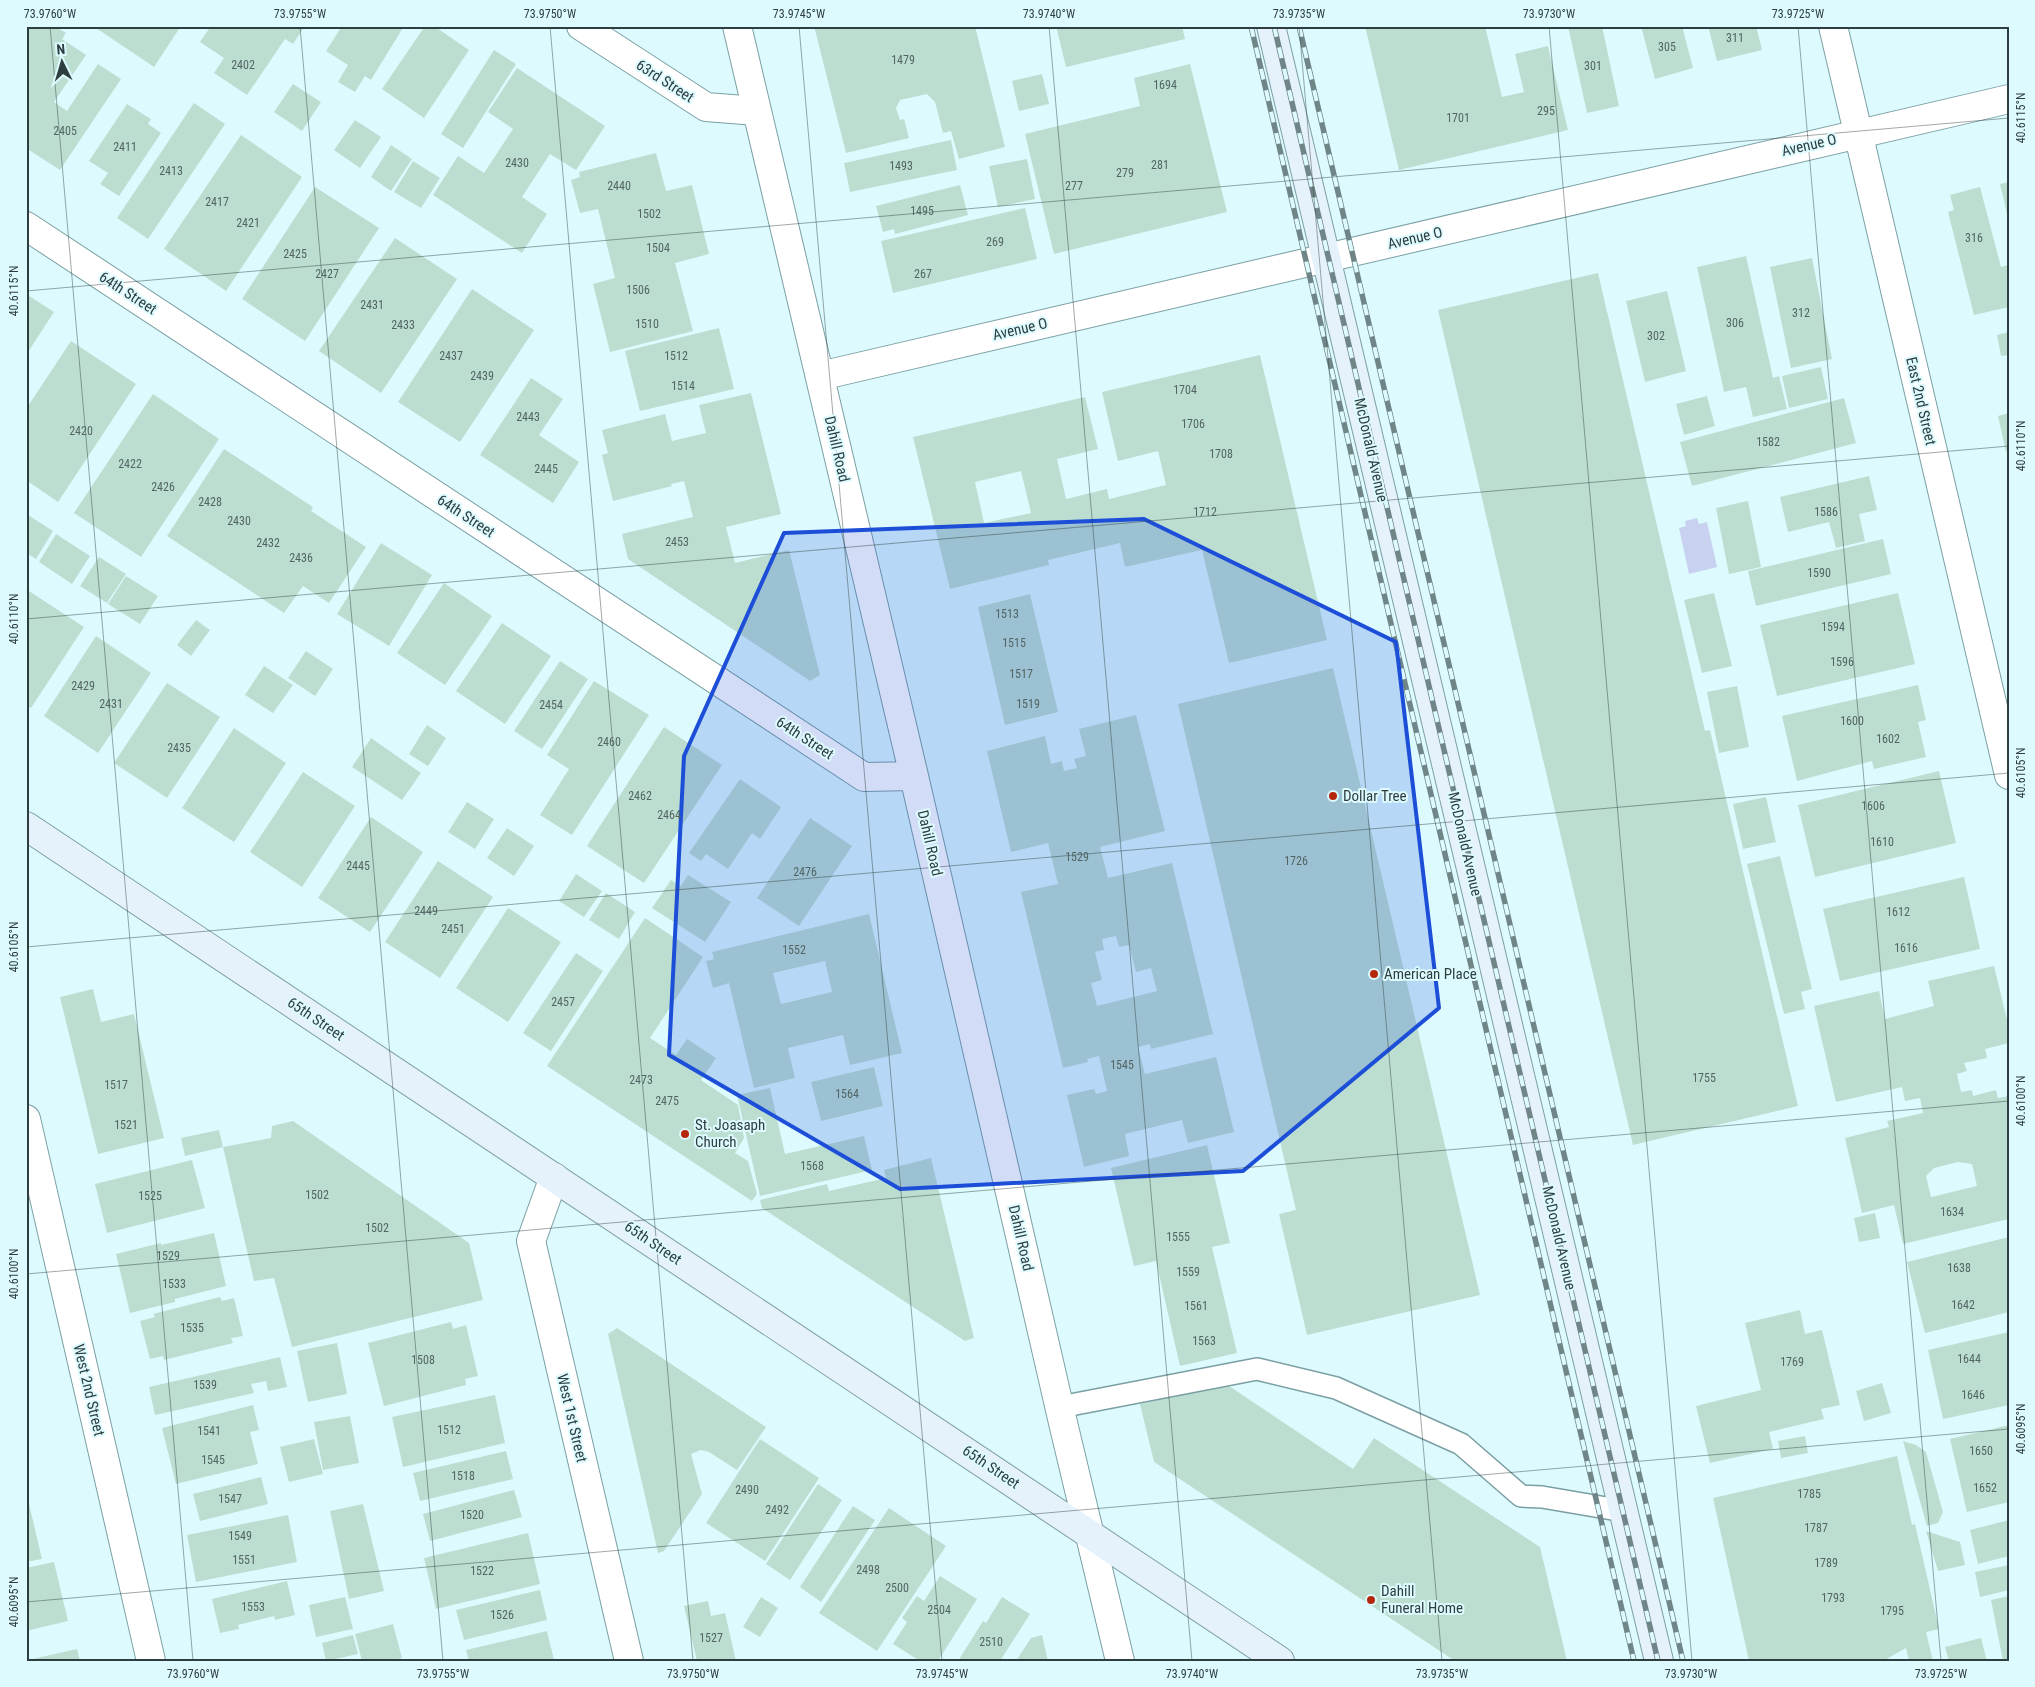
<svg xmlns="http://www.w3.org/2000/svg" width="2035" height="1687" font-family="'Roboto Condensed',sans-serif">
<style>
.water{fill:#c8d1f0}
.building{fill:#bcded1;fill-rule:evenodd}
.lines{fill:none;stroke-linecap:round;stroke-linejoin:round}
.lane-casing{stroke:#7b9fa3;stroke-width:24}
.street-casing{stroke:#7b9fa3;stroke-width:30}
.secondary-casing{stroke:#7b9fa3;stroke-width:30}
.lane{stroke:#fff;stroke-width:21}
.street{stroke:#fff;stroke-width:28}
.secondary{stroke:#e5f2fc;stroke-width:28}
.rail-casing{stroke:#708587;stroke-width:5.5}
.rail{stroke:#ddfbfe;stroke-width:4;stroke-dasharray:11;stroke-linecap:butt}
.marked{fill:#1d4ed8;fill-opacity:0.2;stroke:#1d4ed8;stroke-width:4;stroke-linejoin:round}
.ticks{fill:none;stroke:#2e3d3f;stroke-width:1;stroke-opacity:0.45}
.poi-dot{fill:#b4270b;stroke:#ddfbfe;stroke-width:2}
.labels{text-anchor:middle;stroke-width:4;stroke-linejoin:round;paint-order:stroke}
.number-label{font-size:12px;fill:#526564}
.street-label{font-size:15px;fill:#2e3d3f;stroke:#ddfbfe}
.poi-label{font-size:15px;fill:#2e3d3f;stroke:#ddfbfe;text-anchor:start}
.neatline{fill:none;stroke:#2e3d3f;stroke-width:2}
.ticks-label{font-size:12px;text-anchor:middle;fill:#2e3d3f}
</style>
<rect width="100%" height="100%" fill="#ddfbfe"/>
<path class="water" d="M1697 518 1699 524 1707 522 1717 567 1689 574 1679 528 1686 526 1685 521Z"/>
<path class="building" d="M28 26H60L58 28 66 33 62 39 86 55 54 102 67 111 98 64 121 79 60 170 26 148V29Z
M93 26H174L179 29 154 67Z
M211 26H305L293 44 285 39 247 95 214 73 224 58 200 42Z
M342 26H404L371 80 365 76 355 92 338 82 348 65 326 51Z
M425 26H434L469 50 424 118 382 89Z
M814 26H975L1005 147 959 159 951 131 943 133 935 102 927 94 900 100 896 108 900 120 904 119 909 138 846 153Z
M1056 26H1182L1185 39 1066 67Z
M1365 26H1485L1502 97 1524 92 1515 54 1548 46 1568 130 1399 170Z
M1568 26H1602L1619 106 1587 113Z
M1641 26H1682L1693 68 1655 79Z
M1708 26H1756L1762 50 1717 61Z
M494 50 516 64 463 148 441 134Z
M1190 64 1227 212 1054 254 1025 134 1140 106 1134 78Z
M517 68 605 126 576 170 550 154 522 197 547 214 522 253 433 195 458 156 484 173 513 129 488 112Z
M1042 74 1049 104 1019 111 1012 81Z
M293 84 321 102 302 131 274 112Z
M194 103 225 124 148 239 117 218Z
M127 104 151 119 148 124 161 133 119 196 100 184 108 173 89 161Z
M355 120 381 137 360 168 334 150Z
M241 135 302 177 226 291 164 249Z
M951 140 957 170 850 192 844 163Z
M391 145 412 159 391 191 371 177Z
M656 153 666 191 692 185 709 254 675 263 693 331 610 352 593 284 615 278 598 209 580 213 571 180 580 177 579 172Z
M1027 159 1035 199 998 207 989 166Z
M413 161 440 178 421 208 394 192Z
M2009 182V217L2008 218 2000 184Z
M960 185 968 215 895 234 894 229 883 232 876 206Z
M315 187 379 228 305 341 242 299Z
M1980 187 2001 267 2008 265 2009 268V307L1974 315 1948 212 1954 210 1950 195Z
M1025 208 1037 259 893 293 881 241Z
M395 238 457 279 381 393 319 351Z
M1746 256 1773 378 1779 376 1787 409 1753 417 1746 387 1724 392 1697 267Z
M1812 258 1832 359 1791 368 1770 267Z
M1598 273 1705 731 1710 730 1798 1106 1633 1145 1438 310Z
M472 289 534 330 460 442 398 402Z
M1667 291 1686 371 1645 382 1626 301Z
M26 294 54 312 26 355Z
M719 328 734 389 640 411 625 351Z
M2009 332V355L2001 356 1997 335Z
M71 341 136 384 58 502 26 480V409Z
M1260 355 1327 640 1229 663 1202 550 1125 567 1120 543 1048 560 1049 565 950 589 913 437 1085 397 1098 449 1057 459 1066 499 1107 489 1109 499 1166 485 1158 451 1118 461 1102 392ZM1021 471 1031 513 984 523 975 482Z
M1821 367 1828 399 1789 408 1782 376Z
M531 378 563 399 539 435 579 462 553 503 480 455Z
M751 393 781 514 726 527 735 563 789 550 820 675 810 681 628 559 622 534 693 517 684 481 671 484 672 486 613 501 602 455 608 453 602 430 665 414 672 441 706 433 699 405Z
M153 394 219 439 141 557 74 513Z
M1707 396 1715 426 1684 435 1676 404Z
M1844 398 1856 443 1692 486 1680 442Z
M2009 413V451L2006 452 1998 416Z
M224 449 313 507 311 511 366 547 329 603 303 586 284 613 167 536Z
M1869 476 1877 510 1859 514 1865 541 1836 548 1829 522 1788 532 1780 497Z
M1748 501 1761 567 1729 574 1716 508Z
M28 515 53 531 36 559 26 553V518Z
M56 534 90 556 72 584 39 562Z
M1883 539 1891 574 1756 606 1748 571Z
M381 543 432 575 389 646 337 614Z
M99 557 126 574 107 603 80 586Z
M126 576 158 596 140 624 108 604Z
M444 583 492 616 445 685 397 653Z
M29 591 84 627 31 708 26 705V594Z
M1714 593 1732 666 1702 673 1684 600Z
M1898 593 1915 664 1777 696 1760 625Z
M1030 594 1058 712 1005 725 978 607Z
M196 620 210 630 191 656 177 645Z
M502 623 551 656 505 724 456 691Z
M96 636 151 673 98 753 44 716Z
M306 651 333 669 315 696 288 678Z
M560 661 588 679 542 749 514 731Z
M264 666 293 685 273 713 245 695Z
M1333 668 1480 1295 1307 1335 1279 1214 1296 1210 1178 704Z
M594 681 649 715 572 835 540 815 569 769 547 755Z
M167 683 220 717 167 798 114 763Z
M1918 685 1926 720 1918 722 1926 757 1874 769 1872 761 1797 781 1782 716Z
M1737 686 1749 747 1719 753 1707 692Z
M1136 715 1165 831 1100 847 1108 878 1172 863 1213 1034 1151 1049 1150 1044 1138 1047 1145 1074 1216 1057 1234 1132 1188 1143 1182 1120 1125 1134 1129 1156 1084 1167 1067 1095 1094 1089 1096 1094 1107 1091 1099 1056 1087 1059 1088 1062 1063 1068 1021 892 1058 884 1048 843 1011 852 987 751 1045 736 1051 764 1062 761 1064 771 1077 768 1074 759 1086 756 1079 729ZM1116 936 1119 947 1129 945 1136 972 1151 968 1157 991 1097 1006 1091 983 1102 980 1095 952 1104 950 1102 939Z
M427 725 446 738 428 766 409 754Z
M664 727 722 765 644 883 587 846Z
M234 728 286 763 234 842 182 808Z
M371 738 421 773 402 800 352 767Z
M1939 771 1956 843 1815 877 1798 805Z
M303 772 355 806 302 887 250 852Z
M740 779 781 807 760 839 752 833 728 869 706 854 701 861 689 853Z
M1766 797 1776 842 1743 849 1733 804Z
M467 802 494 819 475 849 448 832Z
M371 817 423 852 370 932 318 898Z
M810 818 852 846 799 926 757 898Z
M507 828 534 846 514 876 487 858Z
M1780 856 1812 989 1801 992 1805 1009 1784 1014 1747 864Z
M438 861 493 897 440 978 385 942Z
M576 874 602 891 584 917 559 901Z
M688 875 731 902 705 942 652 908 671 880 681 886Z
M1964 877 1980 949 1840 981 1823 909Z
M606 893 635 912 619 939 589 920Z
M508 908 561 942 508 1022 456 988Z
M869 914 902 1053 850 1065 843 1035 788 1048 795 1078 754 1088 729 983 713 988 706 961 714 959 712 952ZM825 961 832 992 781 1004 773 973Z
M645 918 703 957 650 1038 676 1055 687 1039 716 1058 701 1080 738 1105 744 1138 735 1153 748 1161 757 1194 752 1201 547 1066Z
M576 953 603 971 551 1051 523 1033Z
M1994 966 2009 1028V1043L1985 1049 1987 1058 1964 1063 1967 1071 1957 1074 1961 1092 1972 1090 1973 1096 1996 1090 1998 1098 2009 1096V1219L1903 1244 1894 1205 1862 1213 1845 1138 1889 1127 1887 1121 1923 1113 1920 1098 1905 1101 1902 1087 1836 1102 1814 1006 1879 991 1885 1019 1934 1006 1928 981ZM1958 1162 1972 1164 1977 1186 1931 1197 1926 1176 1934 1168Z
M93 989 101 1022 134 1014 164 1138 98 1154 60 997Z
M874 1067 883 1106 821 1121 811 1082Z
M770 1088 785 1154 864 1136 872 1170 760 1196 737 1095Z
M293 1121 469 1243 483 1300 292 1347 274 1278 254 1281 223 1147 271 1138 272 1126Z
M219 1130 223 1147 185 1156 181 1138Z
M1207 1145 1230 1243 1212 1247 1237 1353 1180 1366 1156 1261 1134 1266 1111 1168Z
M931 1158 974 1338 965 1341 762 1208 760 1200 827 1184 829 1191 886 1178 884 1170Z
M192 1160 205 1208 107 1233 95 1184Z
M1875 1213 1880 1238 1859 1242 1854 1218Z
M214 1233 226 1286 175 1299V1302L130 1313 116 1254 161 1243V1245Z
M2009 1237V1312L1925 1333 1907 1262Z
M220 1297 222 1301 234 1298 243 1336 231 1338 233 1343 164 1360 163 1356 150 1359 140 1321 155 1317 153 1314Z
M1800 1310 1805 1334 1822 1330 1840 1405 1821 1409 1824 1419 1769 1432 1773 1449 1710 1463 1696 1406 1761 1390 1745 1323Z
M451 1322 453 1329 466 1325 478 1376 465 1379 466 1385 384 1406 368 1343Z
M617 1328 766 1427 737 1470 709 1452 701 1450 691 1454 702 1494 664 1551 658 1553 608 1334Z
M2009 1332V1405L1943 1419 1928 1350Z
M337 1343 347 1394 308 1402 297 1351Z
M280 1357 287 1387 268 1391 266 1381 251 1384 254 1393 155 1415 149 1387Z
M1882 1383 1891 1413 1864 1421 1856 1391Z
M1226 1384 1353 1469 1374 1438 1540 1547 1567 1661H1455L1154 1462 1140 1404Z
M495 1395 505 1443 403 1467 392 1417Z
M253 1405 259 1430 250 1432 258 1464 176 1484 162 1428Z
M350 1416 359 1463 323 1470 314 1422Z
M2009 1425V1502L1967 1512 1950 1439Z
M1805 1436 1808 1453 1781 1458 1778 1441Z
M314 1439 323 1474 289 1482 280 1447Z
M760 1439 819 1478 765 1561 706 1523Z
M1903 1441 1916 1445 1926 1452 1943 1512 1938 1523 1927 1526Z
M506 1451 513 1479 420 1501 413 1473Z
M1897 1456 1912 1525 1915 1524 1939 1629 1926 1632 1933 1661H1909L1906 1648 1883 1661H1749L1713 1498Z
M261 1477 268 1504 200 1521 193 1494Z
M818 1484 842 1500 790 1580 766 1564Z
M514 1490 522 1517 430 1541 423 1514Z
M26 1491 42 1559 26 1562Z
M363 1504 384 1591 349 1599 330 1511Z
M853 1506 875 1520 821 1602 800 1587Z
M889 1508 946 1546 877 1651 819 1613Z
M288 1515 297 1562 196 1582 187 1535Z
M2009 1520V1556L1978 1564 1970 1530Z
M1926 1531 1960 1542 1965 1565 1938 1571Z
M528 1533 540 1584 436 1609 424 1558Z
M54 1562 68 1621 26 1631V1568Z
M2009 1565V1590L1980 1597 1975 1572Z
M940 1576 977 1599 938 1661H920L893 1644 907 1622 902 1618 917 1596 924 1601Z
M287 1581 295 1615 275 1620 274 1616 238 1625 239 1629 220 1633 212 1599Z
M540 1590 547 1620 464 1640 456 1610Z
M2009 1596V1661H2003L1991 1600Z
M345 1597 353 1629 316 1637 309 1605Z
M761 1597 778 1608 760 1637 743 1627Z
M1002 1597 1030 1614 1000 1661H958L983 1621 986 1623Z
M708 1601 711 1616 725 1613 736 1661H697L684 1606Z
M393 1624 402 1658 390 1661H362L355 1634Z
M547 1631 554 1660 469 1661 466 1650Z
M353 1635 358 1654 326 1661 322 1643Z
M1042 1635 1048 1661H1016L1031 1638Z
M1981 1638 1987 1661H1949L1945 1647Z
M77 1649 80 1661H28V1660Z"/>
<g class="lines">
<g class="lane-casing">
<path id="lane" d="M1060 1407 1257 1369 1336 1388 1461 1444 1521 1496 1542 1497 1624 1511"/>
</g>
<g class="street-casing">
<path id="street" d="M581 26 706 107 757 111
M737 26 914 776 1064 1427 1120 1661
M1833 26 2009 775
M26 226 864 777 914 776
M820 376 2009 99
M26 1119 151 1661
M554 1177 531 1241 629 1661"/>
</g>
<g class="secondary-casing">
<path id="secondary" d="M1271 26 1659 1661
M26 826 1280 1661"/>
</g>
<use href="#lane" class="lane"/>
<use href="#street" class="street"/>
<use href="#secondary" class="secondary"/>
<g class="rail-casing">
<path id="rail" d="M1251 26 1634 1661
M1274 26 1658 1661
M1299 26 1683 1661"/>
</g>
<use href="#rail" class="rail"/>
</g>
<path class="marked" d="M1144 519 1396 642 1439 1008 1243 1171 900 1189 669 1055 684 756 784 533Z"/>
<path class="ticks" d="M50 26 193 1661M300 26 443 1661M550 26 693 1661M799 26 942 1661M1049 26 1192 1661M1299 26 1442 1661M1549 26 1692 1661M1798 26 1941 1661M26 291 2009 118M26 619 2009 446M26 947 2009 773M26 1274 2009 1101M26 1602 2009 1429"/>
<g class="poi-dot">
<circle cx="1333" cy="796" r="5"/>
<circle cx="1374" cy="974" r="5"/>
<circle cx="685" cy="1134" r="5"/>
<circle cx="1371" cy="1600" r="5"/>
</g>
<g class="labels">
<g class="number-label">
<text x="1735" y="42">311</text>
<text x="1667" y="51">305</text>
<text x="903" y="64">1479</text>
<text x="243" y="69">2402</text>
<text x="1593" y="70">301</text>
<text x="1165" y="89">1694</text>
<text x="1546" y="115">295</text>
<text x="1458" y="122">1701</text>
<text x="65" y="135">2405</text>
<text x="125" y="151">2411</text>
<text x="517" y="167">2430</text>
<text x="1160" y="169">281</text>
<text x="901" y="170">1493</text>
<text x="171" y="175">2413</text>
<text x="1125" y="177">279</text>
<text x="619" y="190">2440</text>
<text x="1074" y="190">277</text>
<text x="217" y="206">2417</text>
<text x="922" y="215">1495</text>
<text x="649" y="218">1502</text>
<text x="248" y="227">2421</text>
<text x="1974" y="242">316</text>
<text x="995" y="246">269</text>
<text x="658" y="252">1504</text>
<text x="295" y="258">2425</text>
<text x="327" y="278">2427</text>
<text x="923" y="278">267</text>
<text x="638" y="294">1506</text>
<text x="372" y="309">2431</text>
<text x="1801" y="317">312</text>
<text x="1735" y="327">306</text>
<text x="647" y="328">1510</text>
<text x="403" y="329">2433</text>
<text x="1656" y="340">302</text>
<text x="451" y="360">2437</text>
<text x="676" y="360">1512</text>
<text x="482" y="380">2439</text>
<text x="683" y="390">1514</text>
<text x="1185" y="394">1704</text>
<text x="528" y="421">2443</text>
<text x="1193" y="428">1706</text>
<text x="81" y="435">2420</text>
<text x="1768" y="446">1582</text>
<text x="1221" y="458">1708</text>
<text x="130" y="468">2422</text>
<text x="546" y="473">2445</text>
<text x="163" y="491">2426</text>
<text x="210" y="506">2428</text>
<text x="1205" y="516">1712</text>
<text x="1826" y="516">1586</text>
<text x="239" y="525">2430</text>
<text x="677" y="546">2453</text>
<text x="268" y="547">2432</text>
<text x="301" y="562">2436</text>
<text x="1819" y="577">1590</text>
<text x="1007" y="618">1513</text>
<text x="1833" y="631">1594</text>
<text x="1014" y="647">1515</text>
<text x="1842" y="666">1596</text>
<text x="1021" y="678">1517</text>
<text x="83" y="690">2429</text>
<text x="111" y="708">2431</text>
<text x="1028" y="708">1519</text>
<text x="551" y="709">2454</text>
<text x="1852" y="725">1600</text>
<text x="1888" y="743">1602</text>
<text x="609" y="746">2460</text>
<text x="179" y="752">2435</text>
<text x="640" y="800">2462</text>
<text x="1873" y="810">1606</text>
<text x="669" y="819">2464</text>
<text x="1882" y="846">1610</text>
<text x="1077" y="861">1529</text>
<text x="1296" y="865">1726</text>
<text x="358" y="870">2445</text>
<text x="805" y="876">2476</text>
<text x="426" y="915">2449</text>
<text x="1898" y="916">1612</text>
<text x="453" y="933">2451</text>
<text x="1906" y="952">1616</text>
<text x="794" y="954">1552</text>
<text x="563" y="1006">2457</text>
<text x="1122" y="1069">1545</text>
<text x="1704" y="1082">1755</text>
<text x="641" y="1084">2473</text>
<text x="116" y="1089">1517</text>
<text x="847" y="1098">1564</text>
<text x="667" y="1105">2475</text>
<text x="126" y="1129">1521</text>
<text x="812" y="1170">1568</text>
<text x="317" y="1199">1502</text>
<text x="150" y="1200">1525</text>
<text x="1952" y="1216">1634</text>
<text x="377" y="1232">1502</text>
<text x="1178" y="1241">1555</text>
<text x="168" y="1260">1529</text>
<text x="1959" y="1272">1638</text>
<text x="1188" y="1276">1559</text>
<text x="174" y="1288">1533</text>
<text x="1963" y="1309">1642</text>
<text x="1196" y="1310">1561</text>
<text x="192" y="1332">1535</text>
<text x="1204" y="1345">1563</text>
<text x="1969" y="1363">1644</text>
<text x="423" y="1364">1508</text>
<text x="1792" y="1366">1769</text>
<text x="205" y="1389">1539</text>
<text x="1973" y="1399">1646</text>
<text x="449" y="1434">1512</text>
<text x="209" y="1435">1541</text>
<text x="1981" y="1455">1650</text>
<text x="213" y="1464">1545</text>
<text x="463" y="1480">1518</text>
<text x="1985" y="1492">1652</text>
<text x="747" y="1494">2490</text>
<text x="1809" y="1498">1785</text>
<text x="230" y="1503">1547</text>
<text x="777" y="1514">2492</text>
<text x="472" y="1519">1520</text>
<text x="1816" y="1532">1787</text>
<text x="240" y="1540">1549</text>
<text x="244" y="1564">1551</text>
<text x="1826" y="1567">1789</text>
<text x="868" y="1574">2498</text>
<text x="482" y="1575">1522</text>
<text x="897" y="1592">2500</text>
<text x="1833" y="1602">1793</text>
<text x="253" y="1611">1553</text>
<text x="939" y="1614">2504</text>
<text x="1892" y="1615">1795</text>
<text x="502" y="1619">1526</text>
<text x="711" y="1642">1527</text>
<text x="991" y="1646">2510</text>
</g>
<g class="street-label">
<text transform="translate(665 81) rotate(33)" y="5">63rd Street</text>
<text transform="translate(1809 145) rotate(-13)" y="5">Avenue O</text>
<text transform="translate(1415 238) rotate(-13)" y="5">Avenue O</text>
<text transform="translate(128 293) rotate(33)" y="5">64th Street</text>
<text transform="translate(1020 329) rotate(-13)" y="5">Avenue O</text>
<text transform="translate(1921 401) rotate(77)" y="5">East 2nd Street</text>
<text transform="translate(837 449) rotate(77)" y="5">Dahill Road</text>
<text transform="translate(1371 450) rotate(77)" y="5">McDonald Avenue</text>
<text transform="translate(466 516) rotate(33)" y="5">64th Street</text>
<text transform="translate(805 738) rotate(33)" y="5">64th Street</text>
<text transform="translate(930 843) rotate(77)" y="5">Dahill Road</text>
<text transform="translate(1465 844) rotate(77)" y="5">McDonald Avenue</text>
<text transform="translate(316 1019) rotate(34)" y="5">65th Street</text>
<text transform="translate(1021 1238) rotate(77)" y="5">Dahill Road</text>
<text transform="translate(1559 1238) rotate(77)" y="5">McDonald Avenue</text>
<text transform="translate(653 1243) rotate(34)" y="5">65th Street</text>
<text transform="translate(89 1390) rotate(77)" y="5">West 2nd Street</text>
<text transform="translate(572 1418) rotate(77)" y="5">West 1st Street</text>
<text transform="translate(991 1467) rotate(34)" y="5">65th Street</text>
</g>
<g class="poi-label">
<text x="1343" y="801">Dollar Tree</text>
<text x="1384" y="979">American Place</text>
<text x="695" y="1130">St. Joasaph<tspan x="695" dy="17">Church</tspan></text>
<text x="1381" y="1596">Dahill<tspan x="1381" dy="17">Funeral Home</tspan></text>
</g>
</g>
<rect width="2035" height="1687" fill="none" stroke="#ddfbfe" stroke-width="55"/>
<g transform="translate(62 62) rotate(355)" stroke="#ddfbfe" stroke-width="4" paint-order="stroke">
<path d="M0-4L9 19L0 12L-9 19Z" fill="#2e3d3f"/>
<text y="-8" font-size="14" font-weight="bold" text-anchor="middle" fill="#2e3d3f">N</text>
</g>
<rect x="28" y="28" width="1980" height="1632" class="neatline"/>
<g class="ticks-label">
<text x="50" y="18">73.9760°W</text>
<text x="300" y="18">73.9755°W</text>
<text x="550" y="18">73.9750°W</text>
<text x="799" y="18">73.9745°W</text>
<text x="1049" y="18">73.9740°W</text>
<text x="1299" y="18">73.9735°W</text>
<text x="1549" y="18">73.9730°W</text>
<text x="1798" y="18">73.9725°W</text>
<text transform="translate(2021 118) rotate(-90)" y="4">40.6115°N</text>
<text transform="translate(14 291) rotate(-90)" y="4">40.6115°N</text>
<text transform="translate(2021 446) rotate(-90)" y="4">40.6110°N</text>
<text transform="translate(14 619) rotate(-90)" y="4">40.6110°N</text>
<text transform="translate(2021 773) rotate(-90)" y="4">40.6105°N</text>
<text transform="translate(14 947) rotate(-90)" y="4">40.6105°N</text>
<text transform="translate(2021 1101) rotate(-90)" y="4">40.6100°N</text>
<text transform="translate(14 1274) rotate(-90)" y="4">40.6100°N</text>
<text transform="translate(2021 1429) rotate(-90)" y="4">40.6095°N</text>
<text transform="translate(14 1602) rotate(-90)" y="4">40.6095°N</text>
<text x="193" y="1678">73.9760°W</text>
<text x="443" y="1678">73.9755°W</text>
<text x="693" y="1678">73.9750°W</text>
<text x="942" y="1678">73.9745°W</text>
<text x="1192" y="1678">73.9740°W</text>
<text x="1442" y="1678">73.9735°W</text>
<text x="1691" y="1678">73.9730°W</text>
<text x="1941" y="1678">73.9725°W</text>
</g>
</svg>
